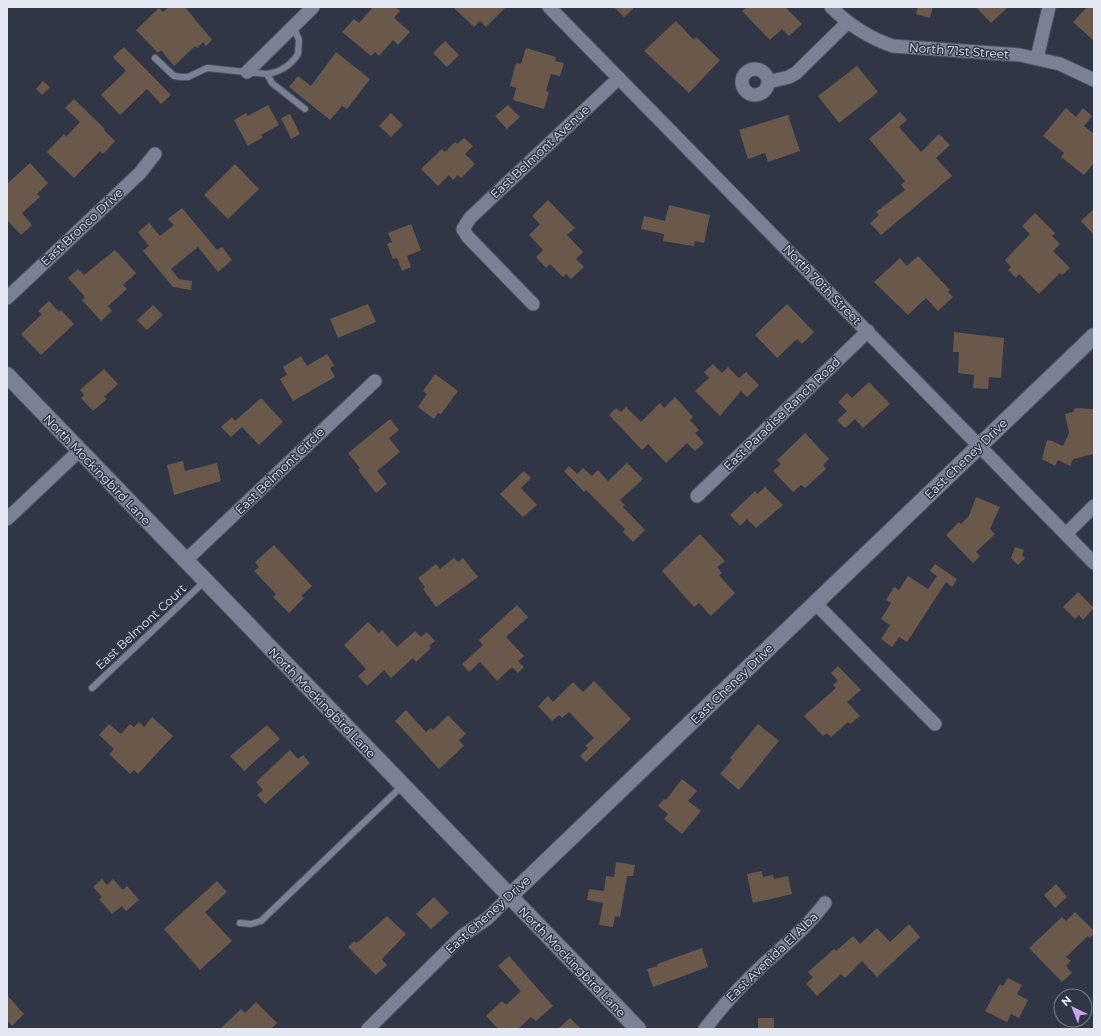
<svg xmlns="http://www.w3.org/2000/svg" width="1101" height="1036" font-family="Montserrat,sans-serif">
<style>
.building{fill:#6a594b}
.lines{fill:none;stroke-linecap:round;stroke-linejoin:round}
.service-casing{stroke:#4e5260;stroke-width:8}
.minor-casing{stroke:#4e5260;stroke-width:15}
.tertiary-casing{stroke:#4e5260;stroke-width:18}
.service{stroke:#7b8195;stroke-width:6}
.minor{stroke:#7b8195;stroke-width:13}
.tertiary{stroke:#7b8195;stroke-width:16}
.labels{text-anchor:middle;stroke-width:3;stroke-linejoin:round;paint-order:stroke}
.street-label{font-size:12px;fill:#e4e8f3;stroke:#313647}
</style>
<rect width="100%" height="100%" fill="#313647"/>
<path class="building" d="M169 7H185L212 40 206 46 203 42 197 48 195 46 174 66 161 50 158 53 136 30 159 8 163 12Z
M373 7H395L400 11 394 18 410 32 398 45 393 40 379 56 375 52 371 56 342 32 354 19 359 23Z
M453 7H506L486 27 480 21 474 27Z
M614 7H635L624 17Z
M747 7H785L802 24 789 36 782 29 770 40 742 11Z
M918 7H933L930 18 916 14Z
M976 7H1008L991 23Z
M1087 7H1094V41L1073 22Z
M676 21 694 40 696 37 720 60 689 93 644 51Z
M445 41 459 55 447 67 433 53Z
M124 47 171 95 161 104 147 89 120 115 101 95 126 71 113 57Z
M526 48 556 57 555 61 564 63 560 76 551 74 546 91 549 92 544 109 513 100 516 88 510 86 516 63 521 64Z
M336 52 370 79 347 109 342 106 330 120 289 87 298 76 311 86Z
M857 66 878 92 839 123 818 96Z
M43 81 50 87 42 95 36 89Z
M74 99 105 129 104 130 115 141 103 154 100 151 74 178 47 152 64 134 66 137 80 122 65 108Z
M268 105 279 125 261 135 263 137 248 146 234 120 246 113 248 116Z
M508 105 520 117 507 129 495 116Z
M1066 108 1076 117 1083 108 1092 116 1084 126 1094 134V163L1084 175 1061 157 1064 153 1043 136Z
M900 112 907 120 899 127 921 152 939 134 950 145 936 158 952 176 881 235 870 223 879 215 876 212 905 190 901 185 905 181 869 139Z
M391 113 403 125 391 137 379 126Z
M290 114 300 134 291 139 281 118Z
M788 115 800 151 768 162 765 153 748 159 739 130Z
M464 138 473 146 465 154 475 164 461 178 458 175 453 180 449 175 438 186 421 169 442 149 445 152 455 142 457 144Z
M30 163 48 183 37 194 40 197 22 213 32 225 21 235 7 220V184Z
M235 164 259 189 228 219 204 195Z
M548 200 575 228 567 235 583 252 576 259 584 267 571 279 566 274 563 277 550 264 546 268 536 257 543 250 529 235 540 224 532 216Z
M669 205 710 215 704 243 695 241 694 246 663 241 664 234 641 229 644 216 665 221Z
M182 208 217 250 222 247 232 260 218 272 198 247 171 269 179 279 192 281 191 290 173 287 143 251 149 246 138 232 149 223 160 236 174 225 168 219Z
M1094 209V235L1081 221Z
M1035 213 1055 233 1052 236 1060 244 1053 251 1070 268 1062 275 1060 273 1039 294 1019 274 1016 278 1008 270 1011 267 1005 260 1030 234 1022 226Z
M411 224 421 250 407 256 411 267 402 271 397 258 393 259 387 244 392 242 388 233Z
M115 250 136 273 123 285 127 289 108 306 112 311 101 321 82 300 85 297 68 278 78 269 84 275Z
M918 256 950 290 948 292 953 297 938 311 926 298 908 315 874 282 900 258 907 266Z
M49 301 59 312 61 310 74 324 41 355 21 334 42 314 38 311Z
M368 304 376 322 338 338 330 319Z
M787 304 814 332 802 344 797 339 777 358 755 335Z
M153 305 163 315 147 330 137 320Z
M954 332 1004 338 1001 378 989 377 988 389 973 388 974 375 958 373 959 352H953Z
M327 354 334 365 330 368 335 377 293 401 280 379 287 375 283 367 301 356 307 366Z
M713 364 722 373 728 367 739 378 746 372 759 385 747 397 741 391 720 416 695 391 709 378 704 372Z
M104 369 118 384 104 397 107 399 93 411 81 398 84 395 80 390Z
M435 374 458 391 441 414 438 413 434 419 418 407 427 394 423 391Z
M869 382 890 404 863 428 855 419 845 428 837 420 847 411 838 402 847 393 852 398Z
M675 397 693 417 690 420 699 430 695 433 704 443 695 451 687 443 666 463 648 444 642 450 609 415 616 408 621 412 626 407 641 422 660 403 664 408Z
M261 398 283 422 259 445 242 427 231 437 221 427 232 417 235 421Z
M1075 408 1094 409V454L1073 459 1070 466 1058 460 1055 466 1042 459 1047 440 1052 441 1063 446 1069 433 1065 414 1073 412Z
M390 419 399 430 389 438 400 452 377 471 387 484 376 493 358 470 360 468 348 453Z
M805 433 829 459 823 465 826 469 805 488 801 485 793 492 773 471 781 464 777 460Z
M183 461 185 471 217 463 221 481 174 495 167 465Z
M627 463 643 479 620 500 625 505 623 507 645 530 633 542 623 532 625 529 586 490 584 492 564 471 569 466 577 474 583 468 592 476 598 470 608 481Z
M524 471 531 478 521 488 537 505 523 517 500 494Z
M765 487 783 505 756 528 747 519 740 526 730 515 755 491 757 494Z
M976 497 1000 507 990 529 995 534 976 552 980 556 973 563 946 535 959 522 961 524 969 516Z
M700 534 725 561 717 567 722 573 719 575 735 593 711 616 699 603 694 607 662 571Z
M274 545 312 586 301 596 304 598 289 613 273 597 276 594 254 571 259 567 255 562Z
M1015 547 1024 550 1022 555 1025 558 1018 565 1011 558Z
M454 558 458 562 463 558 478 577 436 607 423 589 425 587 418 578 436 564 440 569Z
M935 564 957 579 952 587 946 582 907 642 899 637 892 647 881 639 890 625 881 619 891 603 886 600 894 587 899 590 908 576 928 589 937 576 930 571Z
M1078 592 1094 608 1083 620 1079 615 1075 619 1063 607Z
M517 605 528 617 506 637 524 656 518 661 524 667 518 673 512 667 497 681 480 662 469 672 462 664 483 645 479 640Z
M368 622 379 633 382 630 397 647 415 631 421 637 427 632 435 641 429 646 431 648 416 662 413 658 391 678 384 670 367 686 358 676 366 669 344 645Z
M838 666 861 690 847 702 860 716 850 724 848 722 831 737 827 733 823 736 804 716 836 688 833 685 838 681 831 673Z
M594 681 631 719 586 762 580 756 588 748 585 746 594 738 569 712 562 718 559 715 552 721 538 706 548 696 553 702 573 682 583 692Z
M406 710 426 732 431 728 433 730 448 715 466 734 459 740 464 746 439 769 395 721Z
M152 717 173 736 138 774 134 770 130 774 109 754 114 749 99 735 109 724 121 734 130 724 134 727 139 722 144 727Z
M758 724 779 741 739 790 720 774 732 760 730 758Z
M267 725 280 739 244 771 230 756Z
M290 750 298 759 303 755 310 763 265 804 257 795 263 790 256 782Z
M682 779 697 791 688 801 701 811 682 834 664 819 668 814 658 806 664 799 666 800Z
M616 862 635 865 633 876H627L620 917 615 916 613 927 599 925 603 903 587 900 589 889 604 891 606 876 614 877Z
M762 871 763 877 773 875 774 879 788 876 792 894 753 903 747 874Z
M102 879 107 885 113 879 123 890 127 886 139 900 126 911 122 906 112 914 99 899 102 897 93 887Z
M217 881 227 892 205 912 232 941 200 970 164 929Z
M1056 884 1067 897 1055 908 1044 895Z
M434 897 449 913 431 929 416 914Z
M1075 912 1094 931V934L1089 938 1088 936 1066 957 1071 961 1066 966 1072 973 1062 982 1029 948 1062 917 1066 921Z
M387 916 406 934 382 959 387 965 376 975 348 947 354 941 357 943Z
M909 924 920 937 877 977 862 961 845 978 841 974 817 996 806 984 813 977 808 972 834 949 836 951 853 936 860 944 877 928 890 942Z
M702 948 708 967 653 987 647 969 658 966 657 964Z
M509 956 553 1006 536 1021 531 1017 518 1029H498L486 1016 502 1001 506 1005 521 991 498 966Z
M1008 978 1022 985 1017 994 1028 1000 1019 1018 1011 1014 1007 1022 985 1011 1000 984 1003 986Z
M7 995 24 1014 12 1026 7 1020Z
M256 1002 277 1023 271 1029H220L241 1009 245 1013Z
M570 1018 581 1029H558Z
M758 1018H774V1029H758Z"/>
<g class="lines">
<g class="service-casing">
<path id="service" d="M155 58 174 76 181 77H188L207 68 267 74C280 72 291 65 298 54L299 40 293 26
M267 74 272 83 305 109
M92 688 205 581
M240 923 251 924 261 921 402 786"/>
</g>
<g class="minor-casing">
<path id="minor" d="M549 7 1094 563
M831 7C849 25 869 38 893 46L1020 55 1060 64 1094 80
M1037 58 1049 7
M742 82a13 13 0 1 1 26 0a13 13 0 1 1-26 0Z
M247 72 313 7
M768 82 789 77 796 73 847 23
M7 298 140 173 155 154
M533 304 468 237 463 229 470 218 619 78
M697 496 868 331
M7 519 79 451
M1066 534 1094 506
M185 561 375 381
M816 604 935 724
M368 1029 462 936 488 918 509 897
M705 1029C723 1005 742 984 765 963 786 944 808 926 825 903"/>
</g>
<g class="tertiary-casing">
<path id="tertiary" d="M7 375 638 1029
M509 897 1094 336"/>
</g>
<use href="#service" class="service"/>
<use href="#minor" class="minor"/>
<use href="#tertiary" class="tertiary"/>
</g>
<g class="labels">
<g class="street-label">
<text transform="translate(959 51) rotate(4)" y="4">North 71st Street</text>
<text transform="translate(540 152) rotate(-43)" y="4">East Belmont Avenue</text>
<text transform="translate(82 227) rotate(-43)" y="4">East Bronco Drive</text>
<text transform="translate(822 285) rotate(46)" y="4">North 70th Street</text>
<text transform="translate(782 414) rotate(-44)" y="4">East Paradise Ranch Road</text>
<text transform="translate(966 459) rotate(-44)" y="4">East Cheney Drive</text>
<text transform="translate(97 470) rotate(46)" y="4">North Mockingbird Lane</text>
<text transform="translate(280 471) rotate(-44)" y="4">East Belmont Circle</text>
<text transform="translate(141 627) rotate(-43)" y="4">East Belmont Court</text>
<text transform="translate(732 684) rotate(-44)" y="4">East Cheney Drive</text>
<text transform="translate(322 703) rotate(46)" y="4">North Mockingbird Lane</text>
<text transform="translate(488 915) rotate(-42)" y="4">East Cheney Drive</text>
<text transform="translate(772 957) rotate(-44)" y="4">East Avenida El Alba</text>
<text transform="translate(572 962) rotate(46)" y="4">North Mockingbird Lane</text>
</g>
</g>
<rect width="1101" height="1036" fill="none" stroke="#e4e8f3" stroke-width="16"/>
<g transform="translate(1073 1008) rotate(317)"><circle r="19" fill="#313647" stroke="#797d8c"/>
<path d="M0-3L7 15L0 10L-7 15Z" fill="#c9a5ee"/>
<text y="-6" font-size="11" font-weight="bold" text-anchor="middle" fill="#e4e8f3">N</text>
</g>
</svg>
